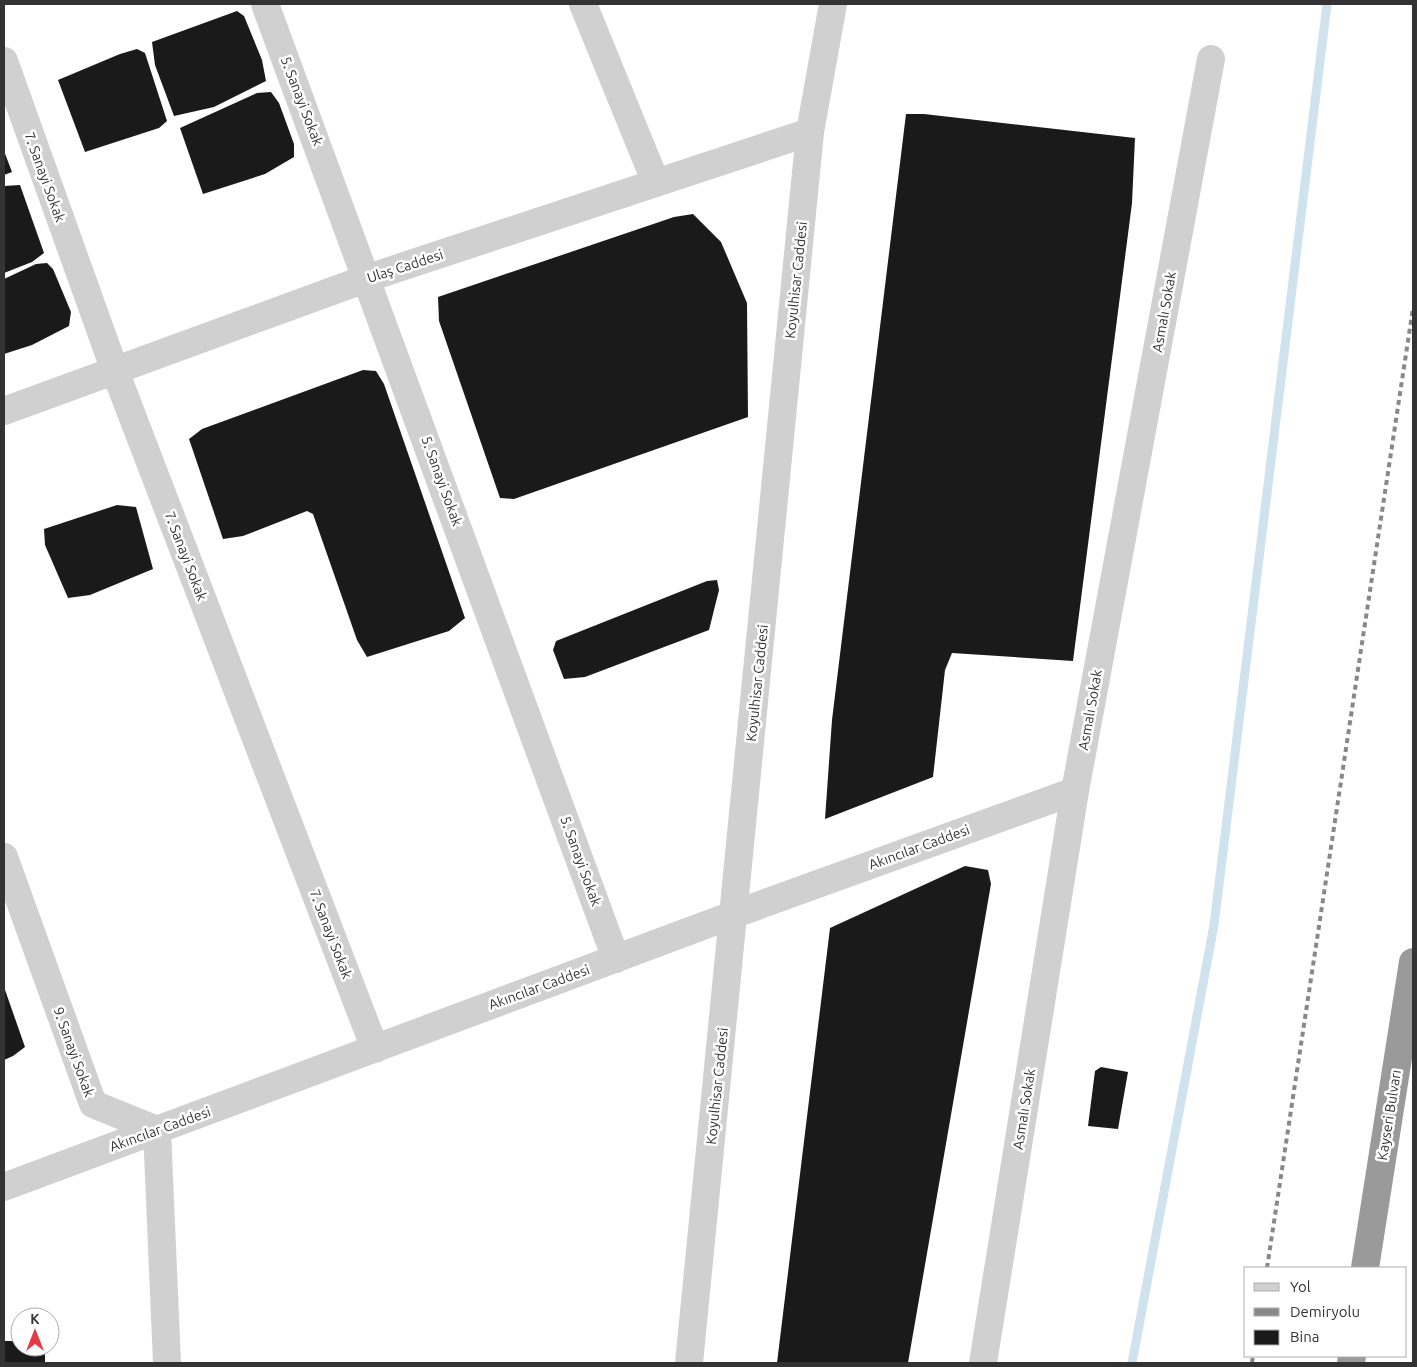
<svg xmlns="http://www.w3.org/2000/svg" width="1417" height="1367" font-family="Ubuntu,sans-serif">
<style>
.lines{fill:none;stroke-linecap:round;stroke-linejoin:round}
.stream{stroke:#cfe2ee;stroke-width:9}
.building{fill:#1a1a1a}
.minor{stroke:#d0d0d0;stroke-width:28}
.highway{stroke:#9a9a9a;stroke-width:28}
.rail{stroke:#888;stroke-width:4;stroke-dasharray:5 4;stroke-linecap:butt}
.labels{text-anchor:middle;stroke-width:5;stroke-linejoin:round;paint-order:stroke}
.street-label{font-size:14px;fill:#333;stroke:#fff}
</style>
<rect width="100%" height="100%" fill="#fff"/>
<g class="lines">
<path class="stream" d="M1132 1363 1214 925 1327 4"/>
</g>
<path class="building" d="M237 11 244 16 262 60 266 81 214 107 174 116 155 65 152 42Z
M137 49 145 53 167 121 159 128 85 152 58 80 120 54Z
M271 92 279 103 294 144V157L265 174 203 194 180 128 257 93Z
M906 114H924L1135 138 1132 203 1073 661 952 653 945 670 933 777 825 819 832 720Z
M4 151 12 172 4 175Z
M20 185 44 253 32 262 4 273V186Z
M693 214 721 242 747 303 748 417 514 499 500 498 439 321 438 297 674 217Z
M47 263 53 269 71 312 69 326 32 345 4 354V279L36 264Z
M363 370 376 371 384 384 465 618 449 631 367 657 357 640 313 514 307 511 243 536 223 539 189 439 202 429Z
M117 505 136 507 153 569 90 595 68 598 45 545 44 529Z
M717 580 719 590 709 630 585 677 564 679 553 650 556 641 707 581Z
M965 866 988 870 991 884 908 1363H777L830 928Z
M4 987 25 1047 13 1056 4 1060Z
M1101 1067 1128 1072 1118 1129 1088 1126 1095 1071Z
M4 1341H20V1347H45V1363H4Z"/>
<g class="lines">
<path class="minor" d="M265 4 616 959
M583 4 656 183
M4 61 115 371 375 1049
M4 411 368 278 810 132
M4 857 93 1104 157 1130 167 1363
M4 1187 735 914 1075 791
M689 1363 810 132 833 4
M983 1363 1075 791 1211 59"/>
<path class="highway" d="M1365 1268 1413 962
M1351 1363 1352 1356"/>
<path class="rail" d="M1267 1268 1413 308
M1252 1363 1253 1356"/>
</g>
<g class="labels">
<g class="street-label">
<text transform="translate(302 101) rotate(69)" y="5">5. Sanayi Sokak</text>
<text transform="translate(45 177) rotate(70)" y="5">7. Sanayi Sokak</text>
<text transform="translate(405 266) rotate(-18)" y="5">Ulaş Caddesi</text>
<text transform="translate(796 280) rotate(-84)" y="5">Koyulhisar Caddesi</text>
<text transform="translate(1164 312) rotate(-80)" y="5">Asmalı Sokak</text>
<text transform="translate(442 481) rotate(70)" y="5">5. Sanayi Sokak</text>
<text transform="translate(186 556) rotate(69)" y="5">7. Sanayi Sokak</text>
<text transform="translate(757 683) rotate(-84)" y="5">Koyulhisar Caddesi</text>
<text transform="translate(1090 710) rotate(-80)" y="5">Asmalı Sokak</text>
<text transform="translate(919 847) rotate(-20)" y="5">Akıncılar Caddesi</text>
<text transform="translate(581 861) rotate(70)" y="5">5. Sanayi Sokak</text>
<text transform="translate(331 934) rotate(69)" y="5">7. Sanayi Sokak</text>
<text transform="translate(539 987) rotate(-20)" y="5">Akıncılar Caddesi</text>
<text transform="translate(74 1052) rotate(70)" y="5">9. Sanayi Sokak</text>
<text transform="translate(717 1086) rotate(-84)" y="5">Koyulhisar Caddesi</text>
<text transform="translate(1024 1109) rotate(-81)" y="5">Asmalı Sokak</text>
<text transform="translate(1389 1115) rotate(-81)" y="5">Kayseri Bulvarı</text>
<text transform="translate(160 1129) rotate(-20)" y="5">Akıncılar Caddesi</text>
</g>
</g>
<rect width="1417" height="1367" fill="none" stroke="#333333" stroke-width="10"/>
<rect x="1244" y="1267" width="162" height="90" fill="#ffffff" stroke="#adadad"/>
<rect x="1254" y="1283" width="25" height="8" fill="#d0d0d0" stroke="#adadad"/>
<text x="1290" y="1292" font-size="15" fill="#333333">Yol</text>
<rect x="1254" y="1308" width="25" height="8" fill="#888888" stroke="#adadad"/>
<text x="1290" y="1317" font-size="15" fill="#333333">Demiryolu</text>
<rect x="1254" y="1330" width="25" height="15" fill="#1a1a1a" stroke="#adadad"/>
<text x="1290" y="1342" font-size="15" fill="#333333">Bina</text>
<g transform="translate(35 1332)"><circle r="24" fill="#ffffff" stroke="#adadad"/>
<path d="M0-4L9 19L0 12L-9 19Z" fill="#e63946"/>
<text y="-8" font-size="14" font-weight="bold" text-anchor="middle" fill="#333333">K</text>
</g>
</svg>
